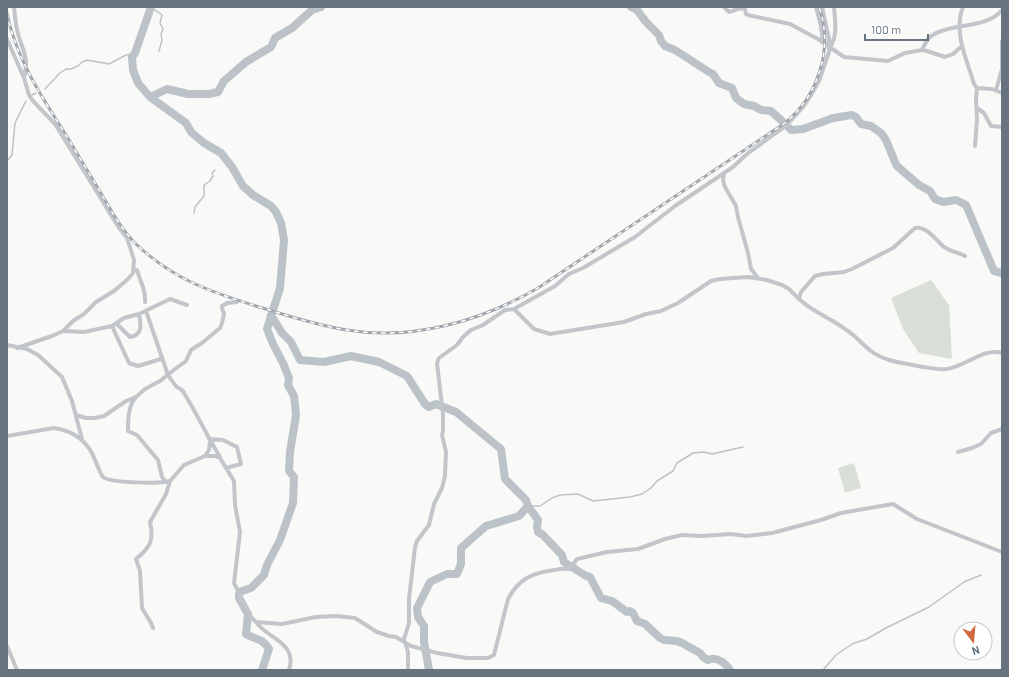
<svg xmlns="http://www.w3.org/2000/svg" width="1009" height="677" font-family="Barlow,sans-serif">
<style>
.green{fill:#d9ded7}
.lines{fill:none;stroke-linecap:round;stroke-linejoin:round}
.stream{stroke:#bbc3c8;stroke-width:1.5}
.river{stroke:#bbc3c8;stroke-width:8}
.street{stroke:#c2c5c9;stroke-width:4}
.rail-casing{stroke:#a2a7ad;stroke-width:3}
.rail{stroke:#fff;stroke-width:1.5;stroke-dasharray:4.5;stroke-linecap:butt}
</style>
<rect width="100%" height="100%" fill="#f9faf8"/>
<path class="green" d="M931 280 949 305 952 359 919 353 903 329 891 298Z
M854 463 861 488 845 493 838 468Z"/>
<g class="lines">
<path class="stream" d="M151 7 162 15 160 23 163 29 161 34 162 40 159 51
M45 89 60 73 66 69H71L78 66 82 62 87 60 109 64 126 55 135 53
M32 95 36 93
M7 161 12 155 15 123 26 101
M194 213 195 207 204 196V185L210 181 213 176 212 173 215 170
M528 506H540L552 498 560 495 578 494 593 501 630 497 642 494 651 488 657 481 673 471 677 463 693 453 704 452 712 454 743 447
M823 670 836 655 852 644 867 639 886 628 929 607 964 582 981 575"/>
<path class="river" d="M151 7 135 53 132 57 133 70 138 83 150 97 186 123 191 132 204 143 221 153 232 167 243 186 253 195 271 206 276 212 281 223 284 240 280 288 267 329 273 344 283 363 289 378 288 385 294 396 296 415 290 452 289 471 294 477 293 503 280 540 267 565 264 575 251 588 242 591 239 594V598L248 614 246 634C258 641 261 637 269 649L262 670
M631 7 637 10 646 22 659 35 661 41 665 46 675 50 709 72 713 74 719 83 732 88 736 98 744 104 754 106 761 110 771 111 782 121
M150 97 167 89 188 94H209L218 92 224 81 246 62 271 47 275 38 292 28 312 10 321 7
M789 128 791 130 803 129 833 118 852 115 856 117 861 124 871 126 881 133 886 140 895 162 897 166 919 185 930 191 935 199 943 202 956 200 966 205 994 271 1002 273
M271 315 282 333 291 342 300 360 324 362 351 356 379 362 407 376 425 404 429 407 436 404 456 412 501 449 505 479 526 500 528 506 538 520 537 526 538 532 543 535 562 555 564 562 586 576 590 577 601 598 612 601 627 612 630 611 633 613 637 621 645 624 660 638 664 640 677 641 682 643 700 653 703 657 708 660C717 656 725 663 730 670
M429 670 424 642V626L418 617 417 608 430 582 447 574H457L461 564V548L486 526 519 516 528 506"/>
<path class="street" d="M14 7C15 14 15 22 17 29 21 50 30 54 24 78
M724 7 729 12C735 11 738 7 745 9L746 14 748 15 790 24 818 39 844 57 888 61 905 53 922 50 927 51 945 57 953 54 962 46
M816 7 821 26 823 42
M963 7C953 32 967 60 974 84L977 88 992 89 1002 93
M7 39 24 78 29 95 33 101 55 124 119 228 127 238 134 260 133 273 128 279 114 291 96 302 84 314 73 321 63 331 52 336 17 348
M830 47C838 36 835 20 834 7
M922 50C924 46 926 41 930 37 949 22 986 30 1002 10
M996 90 1002 69V41
M977 108 984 113 991 126 1002 127
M975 146 977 120 976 100 977 88
M724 174 723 180 725 187 736 206 738 217 748 253 751 269 758 278
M965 256C959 253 950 251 944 247 937 241 926 225 915 228L893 248 852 269 844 272 823 274 815 276 801 292 799 299C813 312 830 318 845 329 855 335 862 344 871 351 885 362 905 363 923 367 931 368 939 370 947 369 965 367 984 347 1002 353
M137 270C140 282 146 288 145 302
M514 309 534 329 550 334 624 322 646 314 661 311 678 303 711 281 720 279 748 277 767 280 782 285 789 289 799 299
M146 311 168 375C171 379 173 383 177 387 180 389 183 390 184 393 197 414 207 436 220 457
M117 324 130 337C143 335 141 324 139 314
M112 326 129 363 138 366 161 359
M64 331 84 332 112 326 124 318 139 314 170 299 187 305
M7 345 27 349 38 355 62 377 72 401 82 439
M136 397C128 405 128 421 128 431L137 435 158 460 162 477 166 482
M76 415 86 418H95L104 416 126 401 136 397 145 389 160 381 175 369 186 361 191 350 202 343 220 328 222 323 224 314 222 308V306L227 303 237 302
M7 436 54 428C74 431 88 441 95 460 98 466 99 472 103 477 110 483 160 484 170 481L184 465 205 456H215L220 458 226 468 234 481 235 505 240 532 234 583 251 617 256 622 282 624 316 617 337 616 355 618 377 632 389 636 396 637 411 646 437 653 467 658H488L494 655 508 599C517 582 529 574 548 571 555 570 562 568 570 569L577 559 607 552 638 549 665 539 682 535 702 536 731 534 746 536 772 533 821 520 841 513 893 504 917 519 1002 552
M209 439 223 440 237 447 241 464 226 468
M958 452 972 448 981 444 991 433 1002 429
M205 456 209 450 210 442
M256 622C266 638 298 642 289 670
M153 628 151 623 142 608 140 571 136 559C151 547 154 540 150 522L166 494 170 481
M7 646 17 670
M408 670V652L404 639 409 623V599L415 547 417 541 429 525 434 504 442 488 445 476 446 452 442 435 443 431V415L437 363 439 358 457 345 463 337 471 330 483 325 505 310 514 309 555 286 569 274 583 268 635 237 675 206 733 167 747 154 787 125 803 107 811 95 819 81 829 52V39L822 7"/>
<g class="rail-casing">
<path id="rail" d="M7 13C16 59 43 99 68 138 79 157 91 176 102 195 112 212 122 230 136 244 173 279 208 291 256 306 286 315 315 325 347 330 413 341 481 321 538 288L785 123C818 96 834 48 819 7"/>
</g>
<use href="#rail" class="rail"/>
</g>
<rect width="1009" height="677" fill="none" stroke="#67747f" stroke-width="16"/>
<g transform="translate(973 641) rotate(164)"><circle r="19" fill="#ffffff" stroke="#c2c7cc"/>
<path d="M0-3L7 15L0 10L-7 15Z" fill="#d16940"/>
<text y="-6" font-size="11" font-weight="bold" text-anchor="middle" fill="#67747f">N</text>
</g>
<path d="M865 34v6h63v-6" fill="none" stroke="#67747f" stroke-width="2"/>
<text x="871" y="34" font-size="12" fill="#67747f" stroke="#ffffff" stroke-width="3" paint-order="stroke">100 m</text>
</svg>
